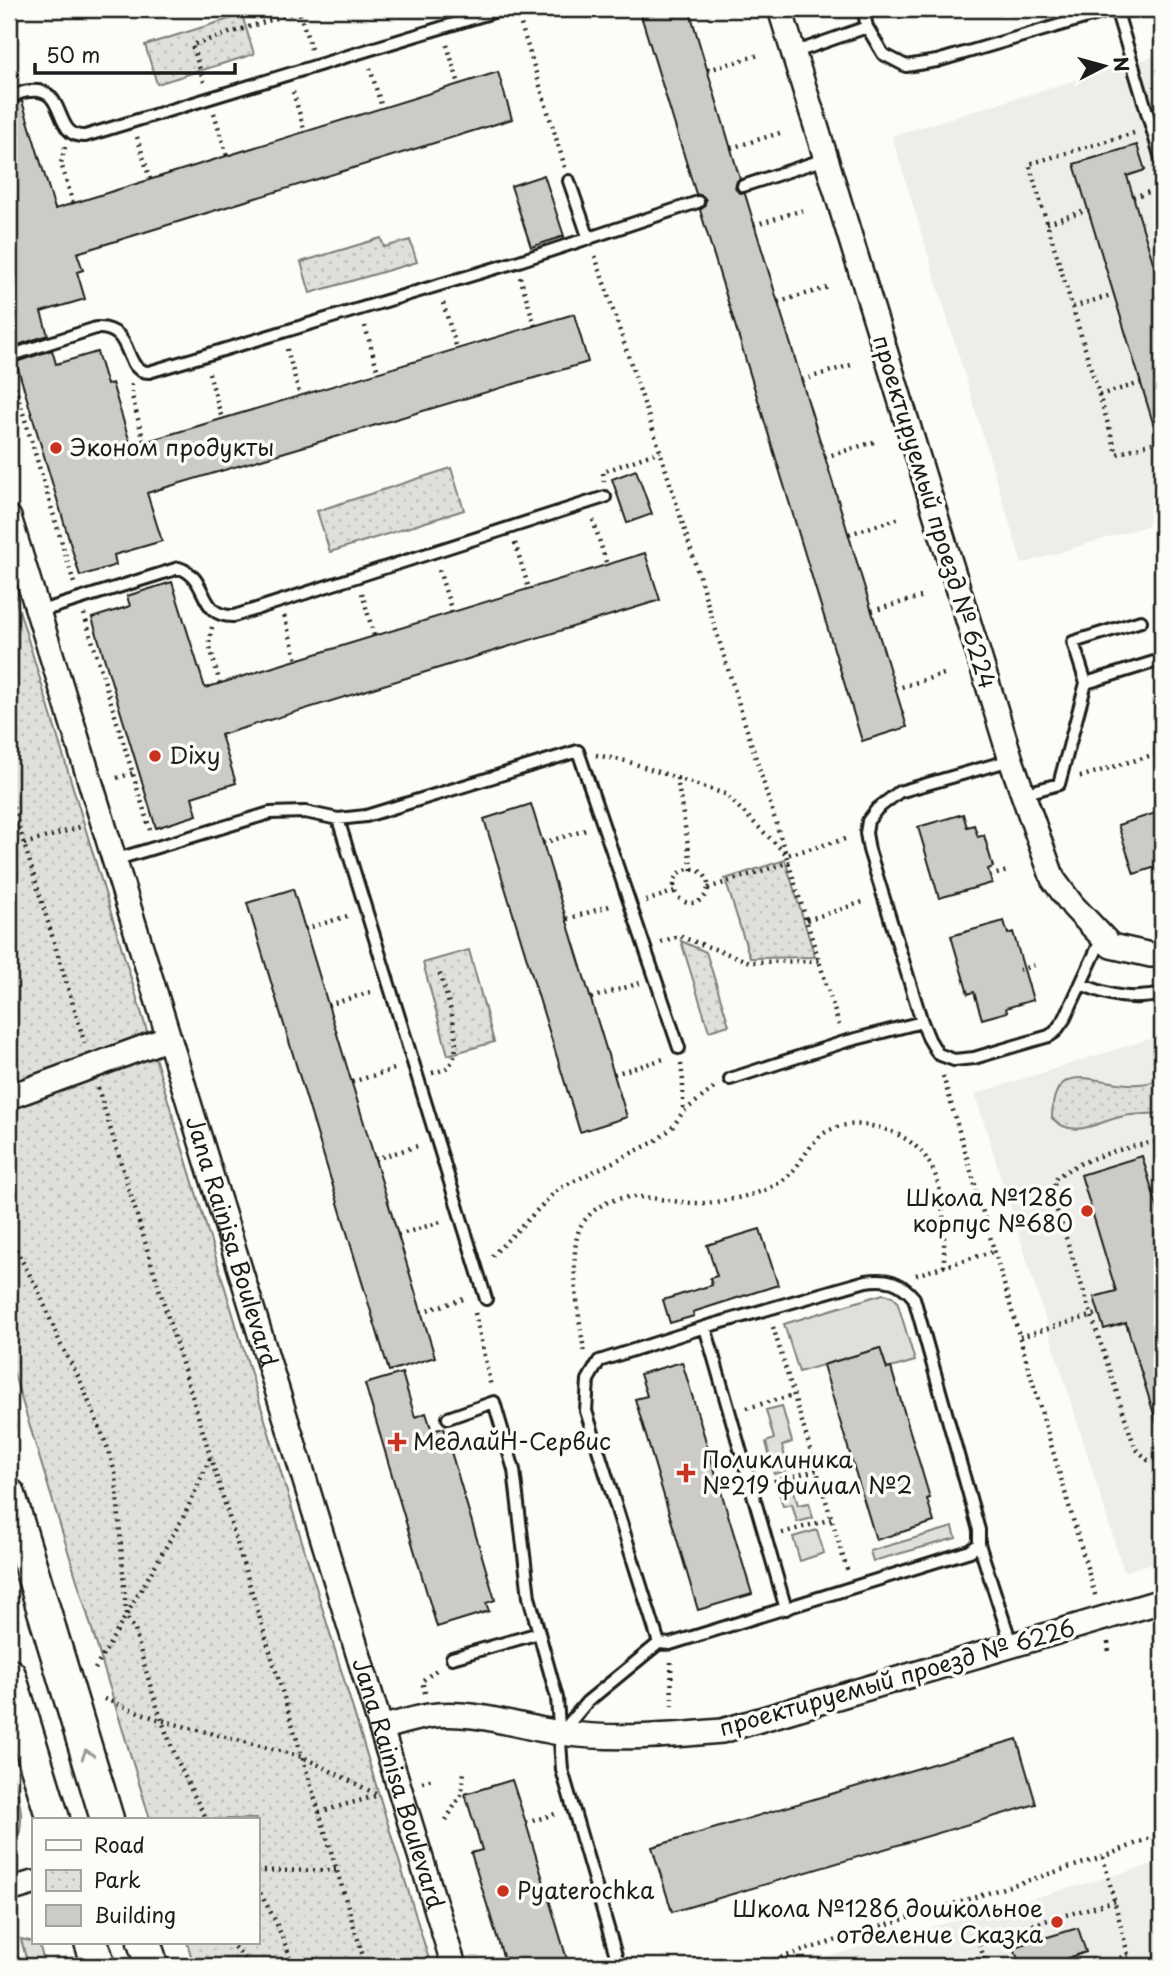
<svg xmlns="http://www.w3.org/2000/svg" width="1171" height="1975" font-family="'Playpen Sans',sans-serif">
<style>
.built{fill:#eeede9}
.green{fill:#e0dfdb;stroke:#7e7e7c;stroke-width:2}
.park{fill:url(#park-dots);stroke:#7e7e7c;stroke-width:2}
.building{fill:#cccbc8;stroke:#1c1c1c;stroke-width:2}
.lines{fill:none;stroke-linecap:round;stroke-linejoin:round}
.lane-casing{stroke:#1c1c1c;stroke-width:16}
.street-casing{stroke:#1c1c1c;stroke-width:28}
.secondary-casing{stroke:#1c1c1c;stroke-width:37}
.path{stroke:#1c1c1c;stroke-width:4.5;stroke-dasharray:2 5;stroke-linecap:butt}
.lane{stroke:#fdfcf7;stroke-width:10}
.street{stroke:#fdfcf7;stroke-width:23}
.secondary{stroke:#fdfcf7;stroke-width:32}
.oneway{stroke:#989794}
.poi-dot{fill:#c8321e;stroke:#fdfcf7;stroke-width:2.5}
.labels{text-anchor:middle;stroke-width:7;stroke-linejoin:round;paint-order:stroke}
.poi-label{font-size:23px;fill:#1c1c1c;stroke:#fdfcf7;text-anchor:start}
.street-label{font-size:23px;fill:#1c1c1c;stroke:#fdfcf7}
</style>
<defs>
<pattern id="park-dots" width="8" height="8" patternUnits="userSpaceOnUse" patternTransform="scale(1.75)"><rect width="8" height="8" fill="#e0dfdb"/><path d="M2 2h.1M6 6h.1" fill="none" stroke="#c0bfbb" stroke-width="1.8" stroke-linecap="round"/></pattern>
</defs>
<rect width="100%" height="100%" fill="#fdfcf7"/>
<filter id="ink" filterUnits="userSpaceOnUse"><feTurbulence type="fractalNoise" baseFrequency=".0143" numOctaves="2"/><feDisplacementMap in="SourceGraphic" scale="14" xChannelSelector="R" yChannelSelector="G"/><feConvolveMatrix kernelMatrix="1 2 1 2 8 2 1 2 1" color-interpolation-filters="sRGB"/></filter>
<g filter="url(#ink)">
<path class="built" d="M1162 54V521L1022 564 892 136Z
M1162 1035V1560L1124 1572 975 1094Z
M1162 1862V1966H794L1108 1877Z"/>
<path class="green" d="M883 1294 892 1296 897 1301 915 1361 887 1369 880 1348 799 1372 784 1324Z
M782 1406 792 1442 782 1446 789 1470 774 1474 766 1442 774 1439 766 1410Z
M792 1484 798 1505 809 1503 813 1518 797 1522 792 1504 783 1506 778 1488Z
M953 1527 956 1538 873 1561 870 1551Z
M817 1530 824 1553 800 1561 793 1537Z
M9 1763C20 1801 27 1816 14 1855L9 1858Z
M21 1939 39 1943 45 1966H28Z"/>
<path class="park" d="M242 15 254 54 157 84 145 45Z
M381 238 384 247 410 240 417 262 310 293 301 262Z
M451 468 464 510 330 552 317 511Z
M9 577 431 1966H194L187 1942H257V1819H150L9 1358Z
M785 860 815 957 750 958 725 879Z
M681 941 706 952 729 1025 709 1031Z
M469 950 494 1042 448 1055 423 963Z
M1162 1077V1113C1150 1114 1136 1114 1124 1116 1098 1121 1074 1141 1052 1118 1052 1041 1121 1104 1162 1077Z"/>
<path class="building" d="M639 9H689L740 179 737 181 735 188 738 192 745 194 907 727 862 741 700 210 704 207 706 200 703 196 696 194Z
M498 72 512 119 77 253 83 270 77 272 85 299 41 312 48 335 12 347 9 337V105L22 101 55 209Z
M1137 145 1145 170 1127 176 1162 292V436H1157L1074 164Z
M544 175 564 236 531 247 511 186Z
M574 314 588 362 147 493 162 541 114 555 116 565 80 576 16 362 52 350 56 364 97 352 107 385 112 383 131 446Z
M636 470 652 514 627 523 612 479Z
M645 553 660 600 221 735 236 783 192 797 197 815 156 828 92 618 130 606 127 596 172 582 205 688Z
M531 804 627 1117 580 1132 484 819Z
M1162 811V865L1134 874 1118 825Z
M963 814 967 827 974 825 978 837 984 835 993 867 988 869 992 883 939 898 918 827Z
M293 889 435 1357 389 1371 247 903Z
M1004 921 1008 934 1013 932 1033 1000 1006 1008 1007 1012 982 1019 974 992 968 994 951 936Z
M1142 1156 1162 1223V1423L1157 1424 1126 1323 1104 1329 1094 1297 1116 1291 1081 1175Z
M760 1229 778 1285 693 1312 694 1316 670 1323 663 1300 712 1285 710 1278 717 1276 707 1245Z
M880 1348 887 1369 891 1368 930 1498 927 1499 934 1522 876 1540 823 1365Z
M682 1362 752 1594 698 1610 635 1399 647 1396 640 1374Z
M402 1373 415 1417 426 1413 432 1431 444 1428 495 1600 486 1603 489 1611 437 1627 365 1384Z
M1017 1739 1036 1804 672 1912 652 1847Z
M512 1780 526 1823 569 1966H506L471 1853 482 1850 465 1794Z
M1078 1928 1086 1952 1068 1958 1070 1966H1020L1014 1947Z"/>
<g class="lines">
<g class="lane-casing">
<path id="lane" d="M863 9 867 27 883 54 906 66 937 61 1115 9
M1116 9 1162 162
M793 53 867 27
M9 97C16 95 23 91 30 91 68 86 52 138 85 136L503 9
M569 181 589 239
M743 186 825 159
M9 356 96 328C136 326 121 372 149 372L516 262 698 202
M38 612 179 568C210 578 197 617 234 616L605 497
M1086 683 1154 662
M1011 760 899 792 877 809 868 821 866 833 869 850 922 1022 929 1039 938 1054 954 1060 974 1058 1049 1036 1055 1032 1065 1018 1102 938
M1023 794 1059 784 1086 683 1073 642 1141 621
M338 819 486 1299
M114 860 270 813 305 812 338 819 366 816 578 751 679 1048
M1081 984C1109 996 1131 1001 1162 994
M730 1079 844 1042 922 1022
M705 1327 786 1609
M448 1418 494 1402 514 1470 529 1597 557 1698 562 1770 619 1966
M979 1544 1012 1646
M452 1658 539 1633
M561 1733 587 1702 659 1643 586 1411 588 1380 599 1361 705 1327 866 1281C887 1278 900 1281 914 1298L979 1530V1544L970 1551 670 1644 659 1643"/>
</g>
<g class="street-casing">
<g id="street">
<path d="M780 9 1011 760 1053 879 1073 906 1111 946 1151 955 1162 954"/>
<path id="s1" d="M9 517 454 1966"/>
<path d="M9 1097 169 1038"/>
<path d="M381 1728C396 1724 412 1719 428 1716 473 1709 517 1727 561 1733 615 1740 668 1736 722 1731L1162 1601"/>
<path d="M9 1890 33 1883"/>
</g>
</g>
<g class="secondary-casing">
<path id="secondary" d="M9 1495 107 1819
M9 1675 53 1819
M91 1942 99 1966
M144 1942 152 1966"/>
</g>
<path class="path" d="M519 18 565 167
M447 45 459 84
M370 68 382 108
M708 70 759 55
M204 82 192 45 299 11 311 49
M293 92 305 132
M214 113 227 156
M1134 133 1029 164 1117 454 1162 440
M137 137 150 179
M65 147 61 163 73 203
M731 148 783 132
M1133 197 1162 188
M1047 223 1088 210
M754 225 806 209
M595 256 660 451 839 1025
M520 277 535 326
M1159 281 1162 280
M778 302 830 287
M443 303 457 349
M1073 307 1114 294
M365 326 378 372
M287 349 300 396
M11 373 74 583
M209 373 222 419
M802 380 854 364
M132 384V396L144 442
M1099 395 1141 383
M825 457 877 441
M604 482 603 472 660 451
M593 520 607 565
M849 534 900 518
M515 543 529 589
M439 570 452 612
M362 593 374 636
M872 611 924 596
M84 614 150 830
M284 616 297 660
M212 627 209 643 220 684
M895 689 947 673
M596 755 626 761 725 794 787 855 849 838
M1080 777 1162 752
M117 778 133 773
M677 778 692 870
M9 794 85 1044
M9 822 19 829
M543 843 586 830
M24 844 80 827
M674 886a17 17 0 1 1 34 0a17 17 0 1 1-34 0Z
M990 876 1007 871
M708 888 790 862
M646 901 675 891
M567 919 613 905
M807 920 866 901
M305 929 351 915
M661 942 679 936 750 962 819 961
M1019 970 1035 965
M591 998 640 983
M328 1005 374 991
M681 1064 683 1081V1111
M432 1073C440 1071 446 1070 451 1063 465 1044 445 992 439 971
M614 1074 667 1058
M943 1076 1096 1598
M352 1082 398 1068
M98 1088 366 1966
M1162 1141C1130 1146 1080 1158 1055 1179L1053 1198 1135 1448 1148 1460 1162 1459
M375 1159 421 1145
M398 1235 444 1221
M9 1237 38 1290 61 1345 80 1380 107 1446 116 1476 126 1615 135 1630C152 1697 172 1759 207 1819
M492 1256 558 1189 654 1142 672 1128 683 1112 714 1088
M916 1275 995 1251
M421 1312 467 1298
M475 1313 491 1387
M773 1327 848 1573
M1020 1337 1100 1313
M584 1351C580 1322 565 1243 584 1221 615 1183 653 1201 693 1203 711 1204 729 1200 746 1196 761 1192 778 1186 789 1175 804 1161 811 1137 832 1129 847 1122 868 1124 884 1129 949 1150 944 1210 944 1267
M747 1408 794 1395
M815 1463 833 1458
M767 1483 817 1470
M782 1533 832 1519
M1108 1642 1109 1654
M671 1662 672 1706
M95 1669 185 1514 211 1456
M425 1693 422 1681 439 1668
M104 1699 160 1720 303 1757 376 1794
M422 1782 433 1779
M319 1812 376 1796
M446 1820 462 1793 464 1771
M526 1823 558 1813
M1103 1857 1131 1966
M257 1871 337 1870
M257 1887 275 1920 294 1966
M549 1900 578 1891
M229 1942 253 1966
M754 1966 1103 1857 1162 1833
M987 1966 978 1940 1115 1901
M1093 1966 1129 1955"/>
<use href="#lane" class="lane"/>
<use href="#street" class="street"/>
<use href="#secondary" class="secondary"/>
</g>
<defs><path id="oneway-chevron" d="M-2-3.5L2.5 0L-2 3.5" fill="none" stroke-width="1.6" stroke-linecap="round" stroke-linejoin="round" transform="scale(1.75)"/></defs>
<use class="oneway" href="#oneway-chevron" transform="translate(87 1754) rotate(-107)"/>
</g>
<g class="poi-dot">
<circle cx="56" cy="448" r="7"/>
<circle cx="155" cy="756" r="7"/>
<circle cx="1087" cy="1211" r="7"/>
<path d="M393.5 1431.5h7v7h7v7h-7v7h-7v-7h-7v-7h7z"/>
<path d="M682.5 1462.5h7v7h7v7h-7v7h-7v-7h-7v-7h7z"/>
<circle cx="503" cy="1891" r="7"/>
<circle cx="1057" cy="1922" r="7"/>
</g>
<g class="labels">
<g class="poi-label">
<text x="70" y="456">Эконом продукты</text>
<text x="169" y="764">Dixy</text>
<text x="1073" y="1206" text-anchor="end">Школа №1286<tspan x="1073" dy="26">корпус №680</tspan></text>
<text x="413" y="1450">МедлайН-Сервис</text>
<text x="702" y="1468">Поликлиника<tspan x="702" dy="26">№219 филиал №2</tspan></text>
<text x="517" y="1899">Pyaterochka</text>
<text x="1043" y="1917" text-anchor="end">Школа №1286 дошкольное<tspan x="1043" dy="26">отделение Сказка</tspan></text>
</g>
<g class="street-label">
<text transform="translate(934 512) rotate(73)" y="8">проектируемый проезд № 6224</text>
<text dy="8" stroke="none"><textPath href="#s1" startOffset="758">Jana Rainisa Boulevard</textPath></text>
<text transform="translate(897 1678) rotate(-16)" y="8">проектируемый проезд № 6226</text>
<text dy="8" stroke="none"><textPath href="#s1" startOffset="1325">Jana Rainisa Boulevard</textPath></text>
</g>
</g>
<rect width="1171" height="1975" fill="none" stroke="#fdfcf7" stroke-width="35"/>
<rect x="18" y="18" width="1136" height="1940" fill="none" stroke="#1c1c1c" stroke-width="2.5" filter="url(#ink)"/>
<rect x="32" y="1818" width="228" height="126" fill="#fdfcf7" stroke="#a3a29f" stroke-width="2"/>
<rect x="46" y="1840" width="35" height="10" fill="#fdfcf7" stroke="#a3a29f" stroke-width="2"/>
<text x="94" y="1853" font-size="21" fill="#1c1c1c">Road</text>
<rect x="46" y="1870" width="35" height="21" fill="url(#park-dots)" stroke="#a3a29f" stroke-width="2"/>
<text x="94" y="1888" font-size="21" fill="#1c1c1c">Park</text>
<rect x="46" y="1905" width="35" height="21" fill="#cccbc8" stroke="#a3a29f" stroke-width="2"/>
<text x="94" y="1923" font-size="21" fill="#1c1c1c">Building</text>
<g transform="translate(1104 66) rotate(84)" stroke="#fdfcf7" stroke-width="5" paint-order="stroke">
<path d="M0-5L12 26L0 18L-12 26Z" fill="#1c1c1c"/>
<text y="-10" font-size="19" font-weight="bold" text-anchor="middle" fill="#1c1c1c">N</text>
</g>
<path d="M35 63v10h200v-10" fill="none" stroke="#1c1c1c" stroke-width="3.5"/>
<text x="46" y="63" font-size="21" fill="#1c1c1c" stroke="#fdfcf7" stroke-width="5" paint-order="stroke">50 m</text>
</svg>
